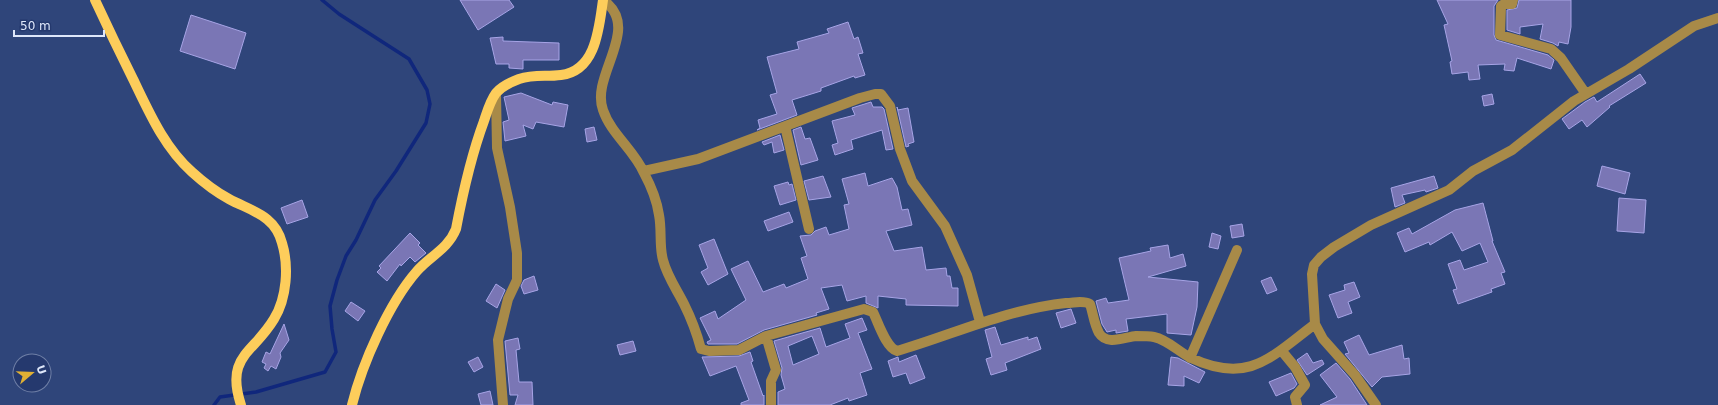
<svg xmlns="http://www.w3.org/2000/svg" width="1718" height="405" font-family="'DejaVu Sans',sans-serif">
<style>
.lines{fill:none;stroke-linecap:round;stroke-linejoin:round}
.stream{stroke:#10277c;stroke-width:3.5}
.building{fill:#7a76b5;stroke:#a7a4e6;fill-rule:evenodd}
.minor{stroke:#a88a48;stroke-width:10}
.major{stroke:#fdcd5b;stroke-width:10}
</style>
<rect width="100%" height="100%" fill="#2f457a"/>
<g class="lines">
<path class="stream" d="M214 405 220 397 256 392 325 372 336 352 332 329 330 306 337 280 346 256 356 240 375 200 396 171 426 123 430 104 427 90 409 59 339 14 322 0"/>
</g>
<path class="building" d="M460 0H509L514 7 478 30Z
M1437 0H1498L1494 6V35L1496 40 1548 55 1554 60 1551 69 1517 58 1514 71 1504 70 1505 64 1478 65 1480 79 1469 80 1468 72 1452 74 1450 62 1452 61 1444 25 1448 24Z
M1519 0H1571V27L1568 44 1559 42 1558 46 1553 43 1540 39 1543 24 1520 27V34L1507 30V10L1517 8Z
M191 15 246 33 235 69 180 51Z
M848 22 854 39 858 37 863 53 858 54 865 75 855 78 854 76 821 88V91L792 100 797 115 757 130 760 128 758 120 777 114 770 95 777 93 767 57 799 49 797 42 829 33 827 29Z
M503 37V41L559 43V60H523V69L509 68V64H496L490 38Z
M1640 74 1646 83 1609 106 1610 107 1587 127 1582 120 1569 129 1562 119 1585 102 1594 97 1597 102Z
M521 93 552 105 553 102 568 105 564 127 536 122 533 129 523 125 526 136 505 141 503 122 509 120 504 97Z
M1492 94 1494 104 1484 106 1482 96Z
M871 102 873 107H882L884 109 893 149 886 150 882 130 851 140 853 149 835 155 832 145 838 143 832 121 855 115 852 108Z
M897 107 898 110 908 108 914 142 908 144 909 146 906 147Z
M594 127 597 140 587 142 585 129Z
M801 127 805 139 810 138 818 160 801 165 793 130Z
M780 135 784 150 774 153 772 142 764 145 762 142Z
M1602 166 1630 173 1625 194 1597 186Z
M865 173 868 186 892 178 897 187 902 210 908 209 912 225 886 231 894 251 922 247 926 270 946 268 947 276H950L952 288H958V306L906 305V299L878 296V308L866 303V296L847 301 842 285 821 288 829 309 816 313 817 315 764 330 737 344H708L707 342 711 340 700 318 715 311 718 319 746 300 731 269 748 261 763 292 784 284 786 288 808 279 801 258 807 256 800 236 811 235 815 231 826 227 829 235 849 229 844 205 849 204 842 179Z
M823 176 831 197 809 200 804 181Z
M1434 176 1438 188 1426 192 1425 190 1402 195 1405 203 1395 207 1391 188Z
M788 182 789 185 792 184 796 200 780 205 774 186Z
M1619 198 1646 200 1644 233 1617 231Z
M302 200 308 217 287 224 281 208Z
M1483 203 1493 241H1492L1505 272 1501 273 1505 284 1491 289 1492 292 1458 304 1453 290 1457 289 1448 264 1460 260 1464 270 1488 262 1480 243 1462 251 1452 232 1430 245 1429 242 1405 252 1397 233 1409 228 1412 234 1455 210Z
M789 212 793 222 768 231 764 221Z
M1242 224 1244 236 1232 238 1230 226Z
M410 233 420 243 418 245 426 253 415 262 410 257 401 266 400 264 387 281 377 272 381 268 379 266Z
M1212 233 1221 236 1218 249 1209 247Z
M714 239 728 274 708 285 701 272 708 268 699 245Z
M1168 245 1170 258 1183 254 1186 266 1148 277 1198 282 1197 307 1191 335 1167 333V314L1126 319 1128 331 1116 333V330L1107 332 1102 324 1096 301 1106 298 1108 303 1129 300 1119 258 1151 251 1150 248Z
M534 276 538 290 524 294 521 286 524 280Z
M1271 277 1277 290 1267 294 1261 281Z
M1354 282 1360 297 1348 302 1352 313 1338 318 1329 295 1345 290 1344 285Z
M496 284 505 290 497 308 486 301Z
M351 302 365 311 358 321 345 311Z
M1071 309 1076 323 1061 328 1056 313Z
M862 318 867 330 858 333 872 369 860 373 867 395 849 401 848 398 830 405H778V392L785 389 781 375 782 368 774 341 820 328 826 347 850 338 845 324ZM812 336 819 354 793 365 788 346Z
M284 324 289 340 280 353 281 357 276 369 271 366 268 371 264 368 266 364 262 362 266 352 270 354Z
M995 327 1001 345 1028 337V340L1037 337 1041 349 1005 363 1007 370 991 375 986 359 992 357 985 330Z
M1359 335 1369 355 1402 345 1404 359 1409 358 1410 374 1382 377 1372 387 1345 354 1349 353 1344 342Z
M518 338 520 349 516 350 519 382H532L533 405H515L518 395H510L505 341Z
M633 341 636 351 620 355 617 345Z
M750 352 753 361 751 362 763 396 764 395V405H741V403L749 400 736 366 710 376 702 357 739 356Z
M1307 353 1313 363 1322 360 1324 364 1307 375 1297 360Z
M916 355 925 378 910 384 906 373 893 377 888 361 898 357 899 362Z
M478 357 483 367 474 372 468 362Z
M1171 357 1178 358 1205 372 1199 383 1184 376V386L1168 385Z
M1336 363 1350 379 1367 405H1320L1337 397 1320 375Z
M1291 373 1297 384 1294 388 1276 396 1269 382Z
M490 391 493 405H481L478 394Z"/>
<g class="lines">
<path class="minor" d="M603 0C643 28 590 75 603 110 611 134 634 150 644 173 651 186 657 201 659 215 662 230 659 246 663 260 667 276 677 290 684 304 691 318 697 334 701 349L709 351 739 350 766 336 864 309 873 312C878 322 886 348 897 351 955 334 1004 310 1066 303 1074 303 1083 300 1090 304 1093 313 1094 324 1099 333 1107 346 1125 337 1136 336 1142 336 1149 336 1154 337 1168 340 1179 352 1191 358 1249 385 1271 357 1315 324
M1513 0 1512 4H1504L1501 6 1500 35 1551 49 1561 58 1586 94
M496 94 497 148 510 207 517 253V280L508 299 498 340 503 405
M785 126 809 229
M644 171 698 159 860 98 875 94H881L890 106 900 149 912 181 945 226 967 275 980 322
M766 336 776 370 771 381V405
M1281 350 1295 367 1305 385 1295 397 1297 405
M1190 358 1237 250
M1376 405 1355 375 1323 339 1315 324 1312 274 1314 265 1321 257 1334 247 1371 225 1449 190 1473 171 1512 150 1574 101 1629 69 1694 26 1718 18"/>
<path class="major" d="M95 0C107 26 120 53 133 79 149 112 164 147 192 172 203 182 216 192 229 199 251 211 275 215 282 243 289 266 287 298 274 319 253 354 225 356 241 405
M352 405C362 364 389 303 417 271 430 256 448 249 456 229 463 192 471 156 484 121 487 112 490 101 496 93 502 86 511 82 519 79 534 74 546 77 561 75 596 71 599 28 603 0"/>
</g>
<g transform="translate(32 373) rotate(71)"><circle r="19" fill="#25396e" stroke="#6f7fa6"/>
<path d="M0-3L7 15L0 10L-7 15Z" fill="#e0b034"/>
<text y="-6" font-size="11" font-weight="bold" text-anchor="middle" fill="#dee7fa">U</text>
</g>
<path d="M14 30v6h90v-6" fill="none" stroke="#dee7fa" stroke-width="2"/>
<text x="20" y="30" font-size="12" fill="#dee7fa" stroke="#25396e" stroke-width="3" paint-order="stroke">50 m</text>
</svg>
